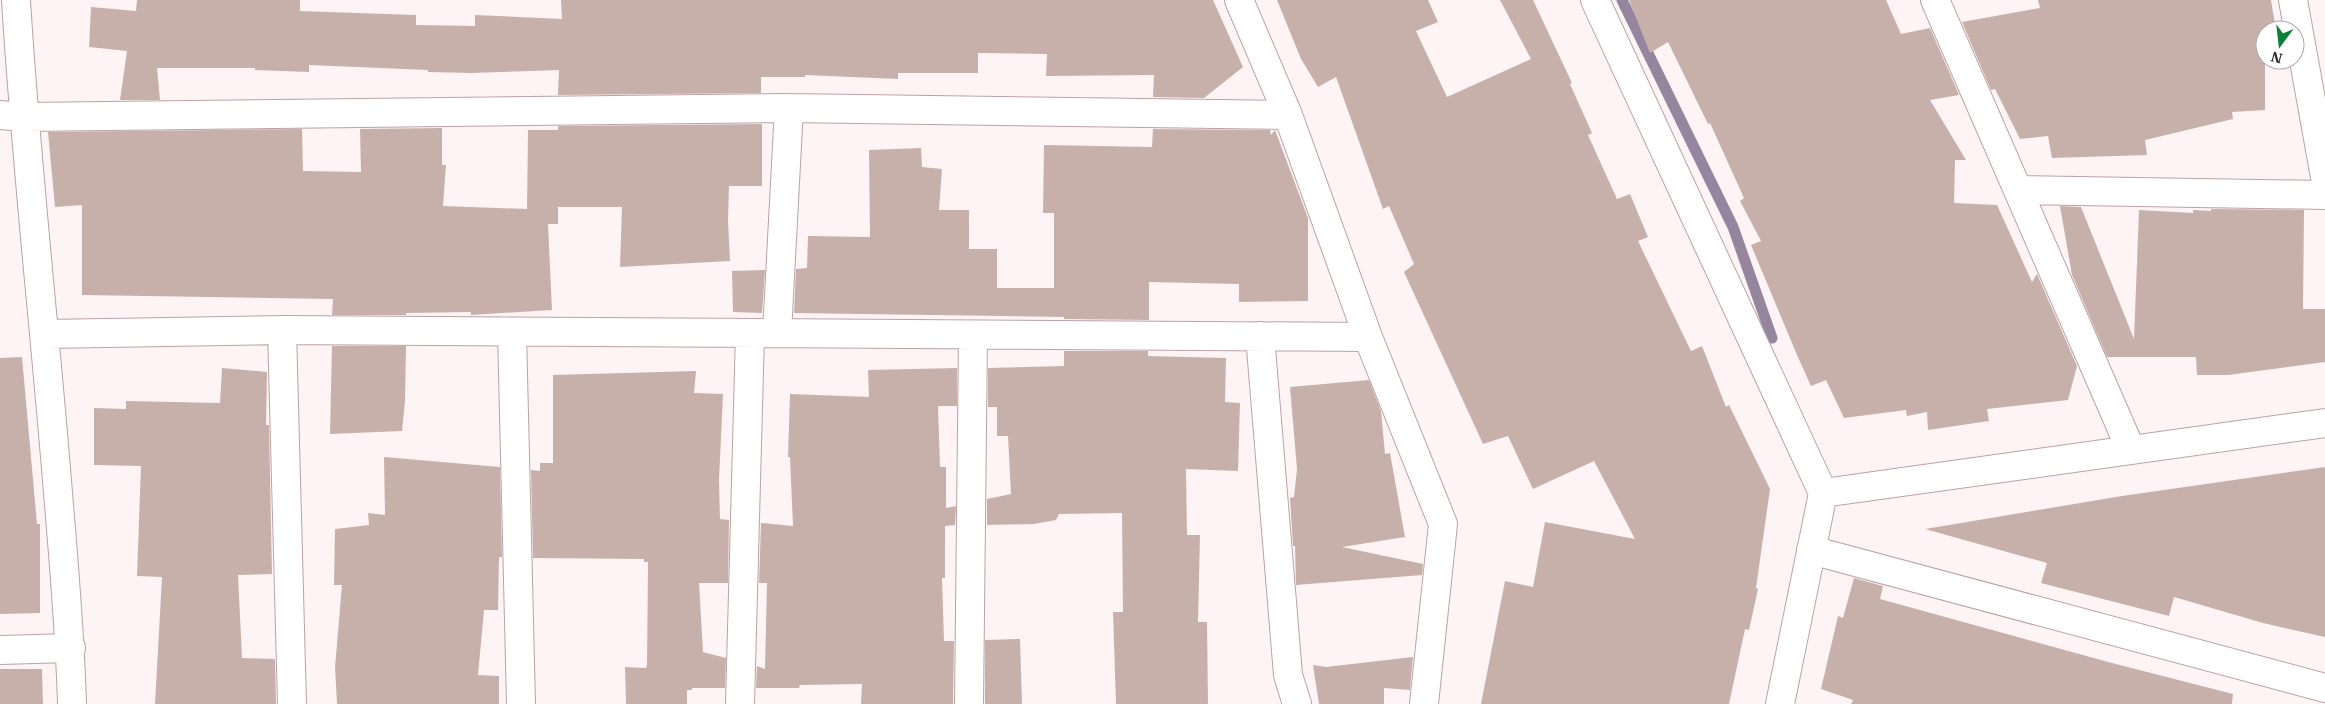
<svg xmlns="http://www.w3.org/2000/svg" width="2325" height="704" font-family="'IBM Plex Serif',serif">
<style>
.lines{fill:none;stroke-linecap:round;stroke-linejoin:round}
.stream{stroke:#95859e;stroke-width:11}
.building{fill:#c8b0aa}
.minor-casing{stroke:#baa2a6;stroke-width:30}
.minor{stroke:#fff;stroke-width:28}
</style>
<rect width="100%" height="100%" fill="#fef4f5"/>
<g class="lines">
<path class="stream" d="M1622 0 1733 227 1772 338"/>
</g>
<path class="building" d="M137 0H300V11L416 15V25L475 26V15L562 19 561 0H1213L1243 67 1204 98 1153 97 1154 75 1046 76 1047 54 978 53V73H898V79L805 75V77H761V93L558 95 559 70 471 73 428 72V70L309 65V72L255 70V68H157L160 100H120L127 51 89 47 91 7 136 11Z
M1277 0H1428L1438 22 1416 31 1447 97 1531 59 1500 0H1533L1572 83 1570 84 1592 133 1588 135 1617 199 1630 194 1648 237 1638 241 1691 351 1702 346 1726 407 1729 405 1770 489 1756 588 1758 589 1749 630 1745 629 1729 704H1481L1505 581 1533 587 1545 522 1635 539 1594 461 1533 489 1508 436 1483 444 1404 272 1414 264 1389 206 1383 209 1336 77 1318 87 1301 59Z
M1629 0H1886L1901 34 1930 28 1959 95 1930 100 1966 160H1955L1954 203 1997 205 2032 282 2037 274 2077 366 2068 400 1987 409 1989 421 1928 430 1927 412 1907 416 1906 410 1844 418 1826 380 1811 386 1797 355 1751 245 1761 241 1740 201 1744 198 1710 123 1708 124 1668 42 1650 53Z
M2038 0H2271L2276 30H2265V110L2232 112 2233 119 2145 140 2147 155 2052 158 2048 136 2020 139 1995 89 1991 90 1962 22 2040 8Z
M762 124V186H729L728 221 730 261 620 267 622 207H558V224H548L552 310 471 315V312L406 313V315H332L333 299 82 295V205L55 207 48 132 302 129 303 171 361 172 360 129 442 128V165H446L443 206 527 209 528 130H558V126Z
M1153 129 1270 130 1271 135 1275 130 1308 218V301L1239 302V284L1149 282V320L1064 319V317L794 313 796 269 807 268 808 236 870 237 869 150 921 148 922 167 942 169 939 210H969V249H997V288H1054V213H1043L1044 145 1152 147Z
M2060 206 2081 207 2134 339 2139 210 2193 213V210L2211 211V209L2304 210 2303 309H2325V362L2228 375H2197L2196 357H2107L2072 275Z
M765 270 762 313 733 312 732 271Z
M332 346H406L405 401 402 431 330 434Z
M1064 351H1148V356L1226 358 1225 402 1240 403 1238 471 1186 469 1187 535H1200L1198 622H1207L1208 704H1116L1113 612H1123L1122 513 1059 514 1056 520 1034 524 987 525V499L1011 494 1008 436H997V407H988V368L1064 366Z
M22 357 37 524H40V613L0 614V358Z
M222 368 267 372 266 425H269L272 574 238 575 242 658 275 659 276 704H155L162 577 137 576 141 466 94 465V408L126 409V401L220 403Z
M957 368V406H938L940 467H946V508L956 506 955 525 945 526V578H942L944 641H954L953 704H861L862 684 800 685 799 688H756L757 666 765 669 767 583H759L761 523 793 526 790 457H788L790 394 869 397 868 370Z
M696 371 694 393 723 394 719 480 720 519 729 520 728 583H699L703 652 726 658 725 688H692V690H687V704H626L625 667 646 668 647 665 648 562H644V559L533 558 531 470 540 471V463H553V375Z
M1369 380 1381 411 1385 454 1390 453 1405 537 1342 547 1423 564 1422 575 1296 585 1295 546H1293L1290 498 1294 497 1297 469 1290 387Z
M384 457 500 467 502 557H499L498 610H484L478 675 499 676V704H337L335 667 342 585H334L335 529 369 525 368 513 385 515Z
M2325 467V637L2263 623 2174 597 2169 616 2041 583 2047 563 1925 529 2122 496Z
M1854 578 1883 586 1880 599 2112 663 2233 694 2232 704H1851L1853 700 1821 689 1838 616 1843 618Z
M1020 639 1022 704H985V640Z
M1413 657 1410 690 1384 688V704H1319L1313 665 1326 667Z
M0 669H42L43 704H0Z"/>
<g class="lines">
<g class="minor-casing">
<path id="minor" d="M16 0C26 165 45 329 58 493 64 563 70 633 72 704
M1239 0 1288 115 1368 337 1443 524 1424 704
M1595 0 1823 493 1780 704
M1935 0 2131 450
M2293 0 2325 177
M0 115 23 117 789 108 1288 115
M2018 190 2325 195
M282 330 292 704
M512 332 521 704
M777 333 789 108
M45 334 282 330 1368 337
M1260 336 1288 675 1297 704
M1823 493 2325 423
M1811 550 2325 688
M0 650 71 648
M740 704 750 333
M969 704 973 335"/>
</g>
<use href="#minor" class="minor"/>
</g>
<g transform="translate(2280 45) rotate(195)"><circle r="24" fill="#ffffff" stroke="#ada9aa"/>
<path d="M0-4L9 19L0 12L-9 19Z" fill="#0b7f36"/>
<text y="-8" font-size="14" font-weight="bold" text-anchor="middle" fill="#32292a">N</text>
</g>
</svg>
